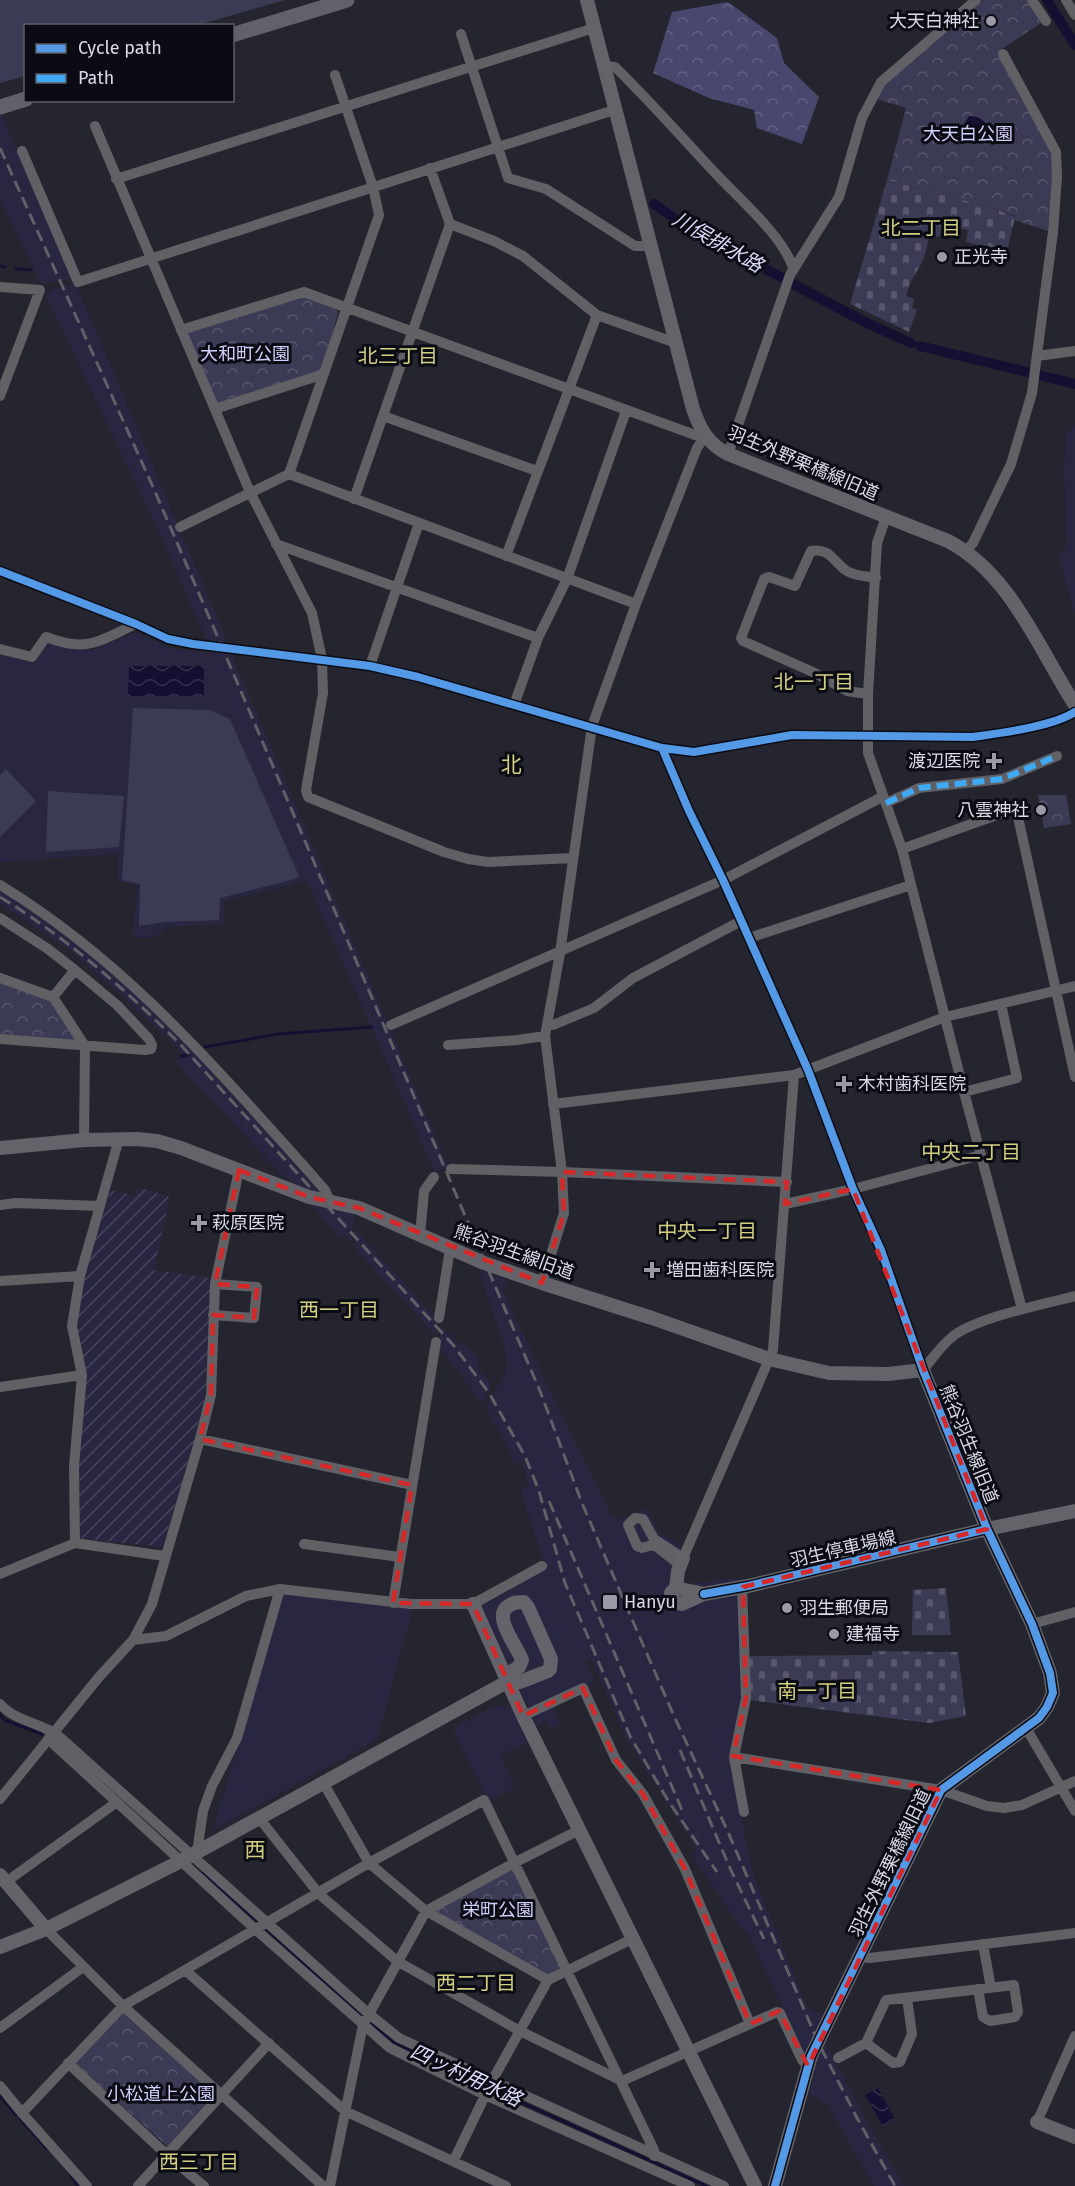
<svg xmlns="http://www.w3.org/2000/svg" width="1075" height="2186" font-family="'Fira Sans','Noto Sans JP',sans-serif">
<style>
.built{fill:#282640}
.industrial{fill:url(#industrial-furrows)}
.grass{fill:#3c3b55}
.forest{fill:url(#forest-crowns)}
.cemetery{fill:url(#cemetery-stones)}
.park{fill:url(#park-crowns)}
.water{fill:url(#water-waves)}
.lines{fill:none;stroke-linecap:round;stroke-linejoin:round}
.stream{stroke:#160f32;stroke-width:3}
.canal{stroke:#160f32;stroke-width:10}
.street{stroke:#606065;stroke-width:10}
.secondary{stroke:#636369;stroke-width:14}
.primary{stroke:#616169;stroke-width:15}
.rail{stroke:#606067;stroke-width:3;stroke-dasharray:12 6;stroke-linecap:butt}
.quiet{stroke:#3fa9f5;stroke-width:6;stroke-dasharray:12 6;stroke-linecap:butt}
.cycleway-casing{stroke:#0b0b14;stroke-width:11}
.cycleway{stroke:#5399e6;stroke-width:8}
.marked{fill:none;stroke:#d62828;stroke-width:4.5;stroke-dasharray:12 8;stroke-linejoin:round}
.poi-dot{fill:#9a9aa7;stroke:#0b0b14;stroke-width:2}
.labels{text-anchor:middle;stroke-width:6;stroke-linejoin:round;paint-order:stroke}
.poi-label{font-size:18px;fill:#d9d9e7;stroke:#0b0b14;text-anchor:start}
.park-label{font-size:18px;fill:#d1d0fc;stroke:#0b0b14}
.street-label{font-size:18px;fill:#d9d9e7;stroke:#0b0b14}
.neighbourhood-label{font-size:20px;fill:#d3cf81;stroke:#0b0b14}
.water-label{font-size:20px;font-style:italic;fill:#dbdaf8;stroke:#0b0b14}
.quarter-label{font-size:21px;fill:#d3cf81;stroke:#0b0b14}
</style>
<defs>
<pattern id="industrial-furrows" width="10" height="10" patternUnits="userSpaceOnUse" patternTransform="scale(1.5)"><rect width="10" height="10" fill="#282640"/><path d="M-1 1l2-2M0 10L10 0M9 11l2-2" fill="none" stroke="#47455c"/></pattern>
<pattern id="forest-crowns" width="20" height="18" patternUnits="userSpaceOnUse" patternTransform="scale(1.5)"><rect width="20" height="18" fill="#49476e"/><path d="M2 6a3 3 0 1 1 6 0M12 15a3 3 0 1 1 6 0" fill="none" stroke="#636183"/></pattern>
<pattern id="cemetery-stones" width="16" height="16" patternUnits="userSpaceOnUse" patternTransform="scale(1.5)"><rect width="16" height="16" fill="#3c3b55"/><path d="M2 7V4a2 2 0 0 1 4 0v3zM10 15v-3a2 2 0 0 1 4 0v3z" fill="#58576d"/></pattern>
<pattern id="park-crowns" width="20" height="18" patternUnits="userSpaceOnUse" patternTransform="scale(1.5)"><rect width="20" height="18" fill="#3c3b55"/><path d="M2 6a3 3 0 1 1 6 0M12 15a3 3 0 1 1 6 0" fill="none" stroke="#58576d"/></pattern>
<pattern id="water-waves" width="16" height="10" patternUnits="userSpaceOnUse" patternTransform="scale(1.5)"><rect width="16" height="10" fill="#160f32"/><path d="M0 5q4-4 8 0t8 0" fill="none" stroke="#373150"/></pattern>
</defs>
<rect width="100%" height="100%" fill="#252530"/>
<path class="built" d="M0 111 17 150 72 279 41 284 0 199Z
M76 284 227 641 226 645 208 643 158 530 45 294 54 289Z
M1075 425V615L1058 555 1067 546 1064 472 1066 434Z
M135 632 172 649 210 653V650L231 652 448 1166 446 1168 435 1172 307 881 224 901V924L167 927 155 937H132L138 886 117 881 118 854 0 862V654L34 663 48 641 60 647 92 650Z
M0 890 50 924 119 978 204 1062 322 1194 304 1189 282 1175 175 1061 186 1057 182 1052 125 998 71 951 0 903Z
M310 1203 352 1212 354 1215 351 1245 348 1238 339 1236Z
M355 1229 436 1319 435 1335 355 1248Z
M478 1269 507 1280 503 1291 570 1433 612 1517 615 1516 618 1520 646 1508 661 1536 665 1535 683 1548 673 1576 685 1578 687 1584 737 1578 740 1605 743 1701 729 1757 753 1874 807 2007 824 2015 806 2056 748 1934 741 1928 691 1854 697 1850 627 1740 591 1659 586 1661 595 1682 586 1686 583 1683 529 1707 481 1606 547 1568 528 1514 521 1488 529 1486 522 1462 514 1464 511 1454 487 1410 489 1400 504 1377 507 1363 505 1347Z
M441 1325 459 1345 463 1342 478 1357 480 1371 492 1384 482 1403 439 1346Z
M282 1593 413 1608 377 1740 213 1830Z
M496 1705 511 1708 528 1743 500 1756 516 1787 489 1801 454 1732 455 1727Z
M552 1706 561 1724 551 1729 547 1720 536 1726 533 1720 535 1715Z
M825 2044H826L876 2138 904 2186H874L828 2105 809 2094 815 2075 812 2069Z"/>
<path class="industrial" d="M138 1187 170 1197 154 1270 211 1278 206 1392 189 1463 162 1547 77 1538 76 1466 84 1375 75 1325 82 1276 111 1190 135 1196Z"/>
<path class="grass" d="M0 0H285L198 25 26 26 25 76 0 83Z
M133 708 209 710 230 719 299 876 295 879 220 898 219 920 166 922 139 926 140 884 122 880Z
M6 769 36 801 0 837V775Z
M48 791 124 796 119 847 46 852Z"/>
<path class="forest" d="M728 2 777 38 784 63 819 97 802 144 757 128 754 110 709 98 653 73 672 12Z"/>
<path class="cemetery" d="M887 180 991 207 1015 217 1007 252 966 242 968 230 944 225 939 237 930 235 923 261 911 281 906 296 914 299 912 308 917 310 909 332 850 304Z
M946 1588 951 1635H912L913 1590Z
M872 1651 958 1652 966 1716 929 1723 749 1700V1656L872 1655Z"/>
<path class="park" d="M983 0H1029L1041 20V23L1000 50 1055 160 1048 231 1014 220 1015 216 991 207 887 180 906 108 873 98 880 86Z
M302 296 336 308 338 313 322 372 216 405 184 331Z
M1038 795H1066L1071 824 1044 828Z
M0 983 51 1001 78 1042 0 1035Z
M512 1867 561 1968 549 1976 433 1910Z
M123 2013 215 2095 168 2147 75 2063Z"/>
<path class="water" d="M969 116C982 115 988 125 991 136L988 140H978L970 136 966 121Z
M129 666H204V696H128Z
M878 2088 895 2119 883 2127 865 2095Z"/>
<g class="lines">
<path class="stream" d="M0 266 5 267
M16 269 31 270
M205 1047 278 1034 372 1027
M181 1056 187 1055
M0 1714 4 1720 42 1734
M203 1872 259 1923
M264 1927 364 2018
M369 2022 394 2042 486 2086
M492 2089 706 2186
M0 2096 16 2115
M20 2119 47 2149
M70 2174 78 2186"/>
<path class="canal" d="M1047 0 1075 45
M654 204 691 230 783 278
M791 283 869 324 911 343
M920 346 1031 373
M1038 375 1075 384"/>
<path class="street" d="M1032 0 1046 21
M1066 0 1075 15
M461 34 508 178 546 189 635 246H650
M604 66 615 67C651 102 684 140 718 176 741 200 784 238 793 268
M95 126 250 492 312 613 322 659 323 693 306 790 308 797 444 852 468 859 488 862 573 858
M22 151 78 282 614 110
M430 168 450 224 494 241 523 256 597 315 676 343
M116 179 594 28
M0 287 40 290 0 396
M181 330 304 292 695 435 705 436
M1037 356 1075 351
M215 409 324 374
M383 416 537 471
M728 454 790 275 839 197 862 118 881 82 976 0
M289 474 636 604
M354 499 450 224
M886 517 877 543 868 694V753L902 849 964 1092 1022 1309
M180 527 289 474 379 215 373 187 335 75
M276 544 538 638
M966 551 973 543 1011 464 1032 393 1053 232 1057 177 1056 152 1003 54
M506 556 597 315
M0 571 136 624 168 639 193 644 370 666 418 677 662 748 694 752 792 735 973 737C1001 733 1051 727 1075 712
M0 649 32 657 46 637C88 653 98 641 136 624
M370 666 419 523
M868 694 847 691 815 673 743 641 741 638 764 579 769 577 795 586 811 551C830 547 835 564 847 571 854 576 867 576 876 578
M514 705 538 638 567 579 626 411
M662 748 689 811 723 880 808 1070 853 1189 881 1250 923 1370C932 1359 940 1347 951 1338 973 1318 1045 1304 1075 1296
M886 803 919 788 1002 779 1057 756
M902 849 1016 808 1075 1077
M0 885C125 961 214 1066 311 1174L325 1190 330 1201
M0 918 48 949 75 970 117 1005 149 1039 152 1045 151 1049 145 1050 0 1039
M749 938 911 885
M0 978 53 997 85 1046 84 1140
M53 997 75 970
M391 1025 723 880 882 797
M547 1025H553L594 1008 633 978 741 921
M448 1045 517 1040 545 1036
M964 1092 1017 1078 1001 1004
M553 1104 794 1075 945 1017 1075 986
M451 1169 562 1172 787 1182
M785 1204 853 1189 981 1155
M0 1205 16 1203 100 1206
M420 1235 424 1191 434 1177
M0 1281 80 1276
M542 1283 564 1213 562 1172 545 1036 560 953 592 726 636 604 697 448 705 436
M213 1315 254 1318 257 1287 215 1284
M439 1318 450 1249
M0 1387 82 1375
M200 1439 412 1485
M75 1543 74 1466 82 1375 72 1326 80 1276 117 1146V1139
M304 1544 400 1557
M680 1565 657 1547 652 1545 642 1548 637 1546 628 1525 635 1518 643 1519 654 1539 683 1558 773 1350 794 1075
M0 1574 75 1543 164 1556
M742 1587 746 1698 734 1757 744 1812
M393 1603 436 1342
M1032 1624 1075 1612
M133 1640 166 1636 246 1596 280 1589 411 1604H473L542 1566
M0 1704C15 1722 45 1723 62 1739 164 1831 267 1922 369 2014L399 2038 724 2186
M523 1716 583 1688 616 1760 643 1794 685 1869 750 2024
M1026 1728 1075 1811
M48 1739 255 1929 390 2048 485 2095 690 2186
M734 1757 941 1790 987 1806 1004 1808 1022 1805 1075 1781
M324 1784 369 1863 426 1911 548 1980
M0 1799 99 1677 133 1640 152 1604 200 1439 211 1395 215 1284 239 1170
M259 1818 319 1894 397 1961 520 2031 622 2081 777 2012 780 2013 802 2060 808 2066
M197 1852 203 1811 212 1786 237 1738 280 1589
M6 1882 117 1802
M46 1929 123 2006 323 2186
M983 1944 991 1988
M861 1957 870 1958 1075 1933
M185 1970 345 2111 506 2186
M0 2028 83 1967
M866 2043 893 2063 900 2062 912 2034 907 1998
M838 2058 866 2043 886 2000C929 1995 971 1990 1014 1985L1018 2012 1015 2017 990 2021 983 2017 978 1989
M68 2063 167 2155 204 2186
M0 2086 22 2113 87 2186
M22 2113 123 2006 369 1863 484 1800 654 2150V2156
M1037 2122 1075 2036
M454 2160 492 2081 548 1980 632 1939
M138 2186 269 2043
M330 2186 363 2025 426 1911 514 1863 579 1830"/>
<path class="secondary" d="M587 0 693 409C700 429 708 444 728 454L948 541C1011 574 1038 648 1075 705
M0 1148 84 1140 137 1139 157 1141 181 1148 309 1197 359 1208 484 1263 542 1283 652 1318 769 1359 829 1373 888 1374 923 1370 987 1529 1032 1624 1050 1673 1053 1693 1047 1707 1039 1718 941 1790 811 2056 775 2186
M676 1588 678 1571 683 1558
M704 1594 676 1588 671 1593 673 1602 682 1604 704 1594 748 1586 987 1529 1075 1511
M473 1604 523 1716 755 2186
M0 1875 46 1929
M0 1947 46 1929 181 1861 507 1682H520L548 1671 550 1669 551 1659 528 1607 524 1602C518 1602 514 1602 510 1605 490 1615 518 1647 522 1660L519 1667 512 1671 507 1682
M1037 2122 1075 2137"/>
<path class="primary" d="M232 35 347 0
M0 107 26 99"/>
<path class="rail" d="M0 148 153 487 222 647 540 1391 582 1503 628 1610 674 1716 728 1832 818 2042 856 2116 895 2186
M0 897C67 938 125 989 180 1044L454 1346 489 1393 525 1456 539 1491 565 1583 630 1736 669 1802 717 1872
M549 1501 682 1810
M680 1750 729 1866 764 1939"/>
<path class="quiet" d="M886 803 919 788 1002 779 1057 756"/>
<g class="cycleway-casing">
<path id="cycleway" d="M0 571 136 624 168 639 193 644 370 666 418 677 662 748 694 752 792 735 973 737C1001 733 1051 727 1075 712
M662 748 689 811 723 880 808 1070 853 1189 881 1250 923 1370 987 1529 1032 1624 1050 1673 1053 1693 1047 1707 1039 1718 941 1790 811 2056 775 2186
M704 1594 748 1586 987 1529"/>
</g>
<use href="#cycleway" class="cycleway"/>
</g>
<path class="marked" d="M239 1170 309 1197 359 1208 542 1283 564 1213 562 1172 787 1182 785 1204 853 1189 987 1529 743 1587 746 1698 733 1756 941 1790 808 2066 779 2011 750 2024 685 1869 643 1794 616 1760 583 1688 523 1716 473 1604 393 1603 412 1485 200 1439 211 1395 213 1315 254 1318 257 1287 215 1284Z"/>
<g class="poi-dot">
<circle cx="991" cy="21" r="6"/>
<circle cx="942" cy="257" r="6"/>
<path d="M991 752h6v6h6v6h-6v6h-6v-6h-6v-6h6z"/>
<circle cx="1041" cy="810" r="6"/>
<path d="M841 1075h6v6h6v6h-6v6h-6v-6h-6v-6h6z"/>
<path d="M196 1214h6v6h6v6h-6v6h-6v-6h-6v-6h6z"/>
<path d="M649 1261h6v6h6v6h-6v6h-6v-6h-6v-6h6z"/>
<rect x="602" y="1594" width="16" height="16" rx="3"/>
<circle cx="787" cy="1608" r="6"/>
<circle cx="834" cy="1634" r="6"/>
</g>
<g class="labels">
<g class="poi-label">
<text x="979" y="27" text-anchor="end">大天白神社</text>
<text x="954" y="263">正光寺</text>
<text x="980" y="767" text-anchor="end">渡辺医院</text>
<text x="1029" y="816" text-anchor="end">八雲神社</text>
<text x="858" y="1090">木村歯科医院</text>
<text x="212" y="1229">萩原医院</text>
<text x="666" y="1276">増田歯科医院</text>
<text x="624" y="1608">Hanyu</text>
<text x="799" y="1614">羽生郵便局</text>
<text x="846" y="1640">建福寺</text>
</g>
<g class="park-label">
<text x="968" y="140">大天白公園</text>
<text x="245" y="360">大和町公園</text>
<text x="498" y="1916">栄町公園</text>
<text x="161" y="2100">小松道上公園</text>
</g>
<g class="street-label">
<text transform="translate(803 463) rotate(23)" y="6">羽生外野栗橋線旧道</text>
<text transform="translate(514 1252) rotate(20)" y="6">熊谷羽生線旧道</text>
<text transform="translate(969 1444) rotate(68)" y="6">熊谷羽生線旧道</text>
<text transform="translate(843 1549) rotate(-13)" y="6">羽生停車場線</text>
<text transform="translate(890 1863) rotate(-64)" y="6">羽生外野栗橋線旧道</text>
</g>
<g class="neighbourhood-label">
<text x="921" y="235">北二丁目</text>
<text x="398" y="363">北三丁目</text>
<text x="814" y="689">北一丁目</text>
<text x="971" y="1159">中央二丁目</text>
<text x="707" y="1238">中央一丁目</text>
<text x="339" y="1317">西一丁目</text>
<text x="817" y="1698">南一丁目</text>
<text x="476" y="1990">西二丁目</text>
<text x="199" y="2169">西三丁目</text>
</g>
<g class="water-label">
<text transform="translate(718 242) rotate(30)" y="7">川俣排水路</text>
<text transform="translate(466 2075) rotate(25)" y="7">四ッ村用水路</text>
</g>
<g class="quarter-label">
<text x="511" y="772">北</text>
<text x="255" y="1857">西</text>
</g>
</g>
<rect x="24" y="24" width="210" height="78" fill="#0b0b14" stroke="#5d5d68" stroke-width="1.5"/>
<rect x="36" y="44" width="30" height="9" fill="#5399e6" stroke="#5d5d68" stroke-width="1.5"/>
<text x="78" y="54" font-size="18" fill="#d9d9e7">Cycle path</text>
<rect x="36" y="74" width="30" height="9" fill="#3fa9f5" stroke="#5d5d68" stroke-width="1.5"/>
<text x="78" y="84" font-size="18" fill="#d9d9e7">Path</text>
</svg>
